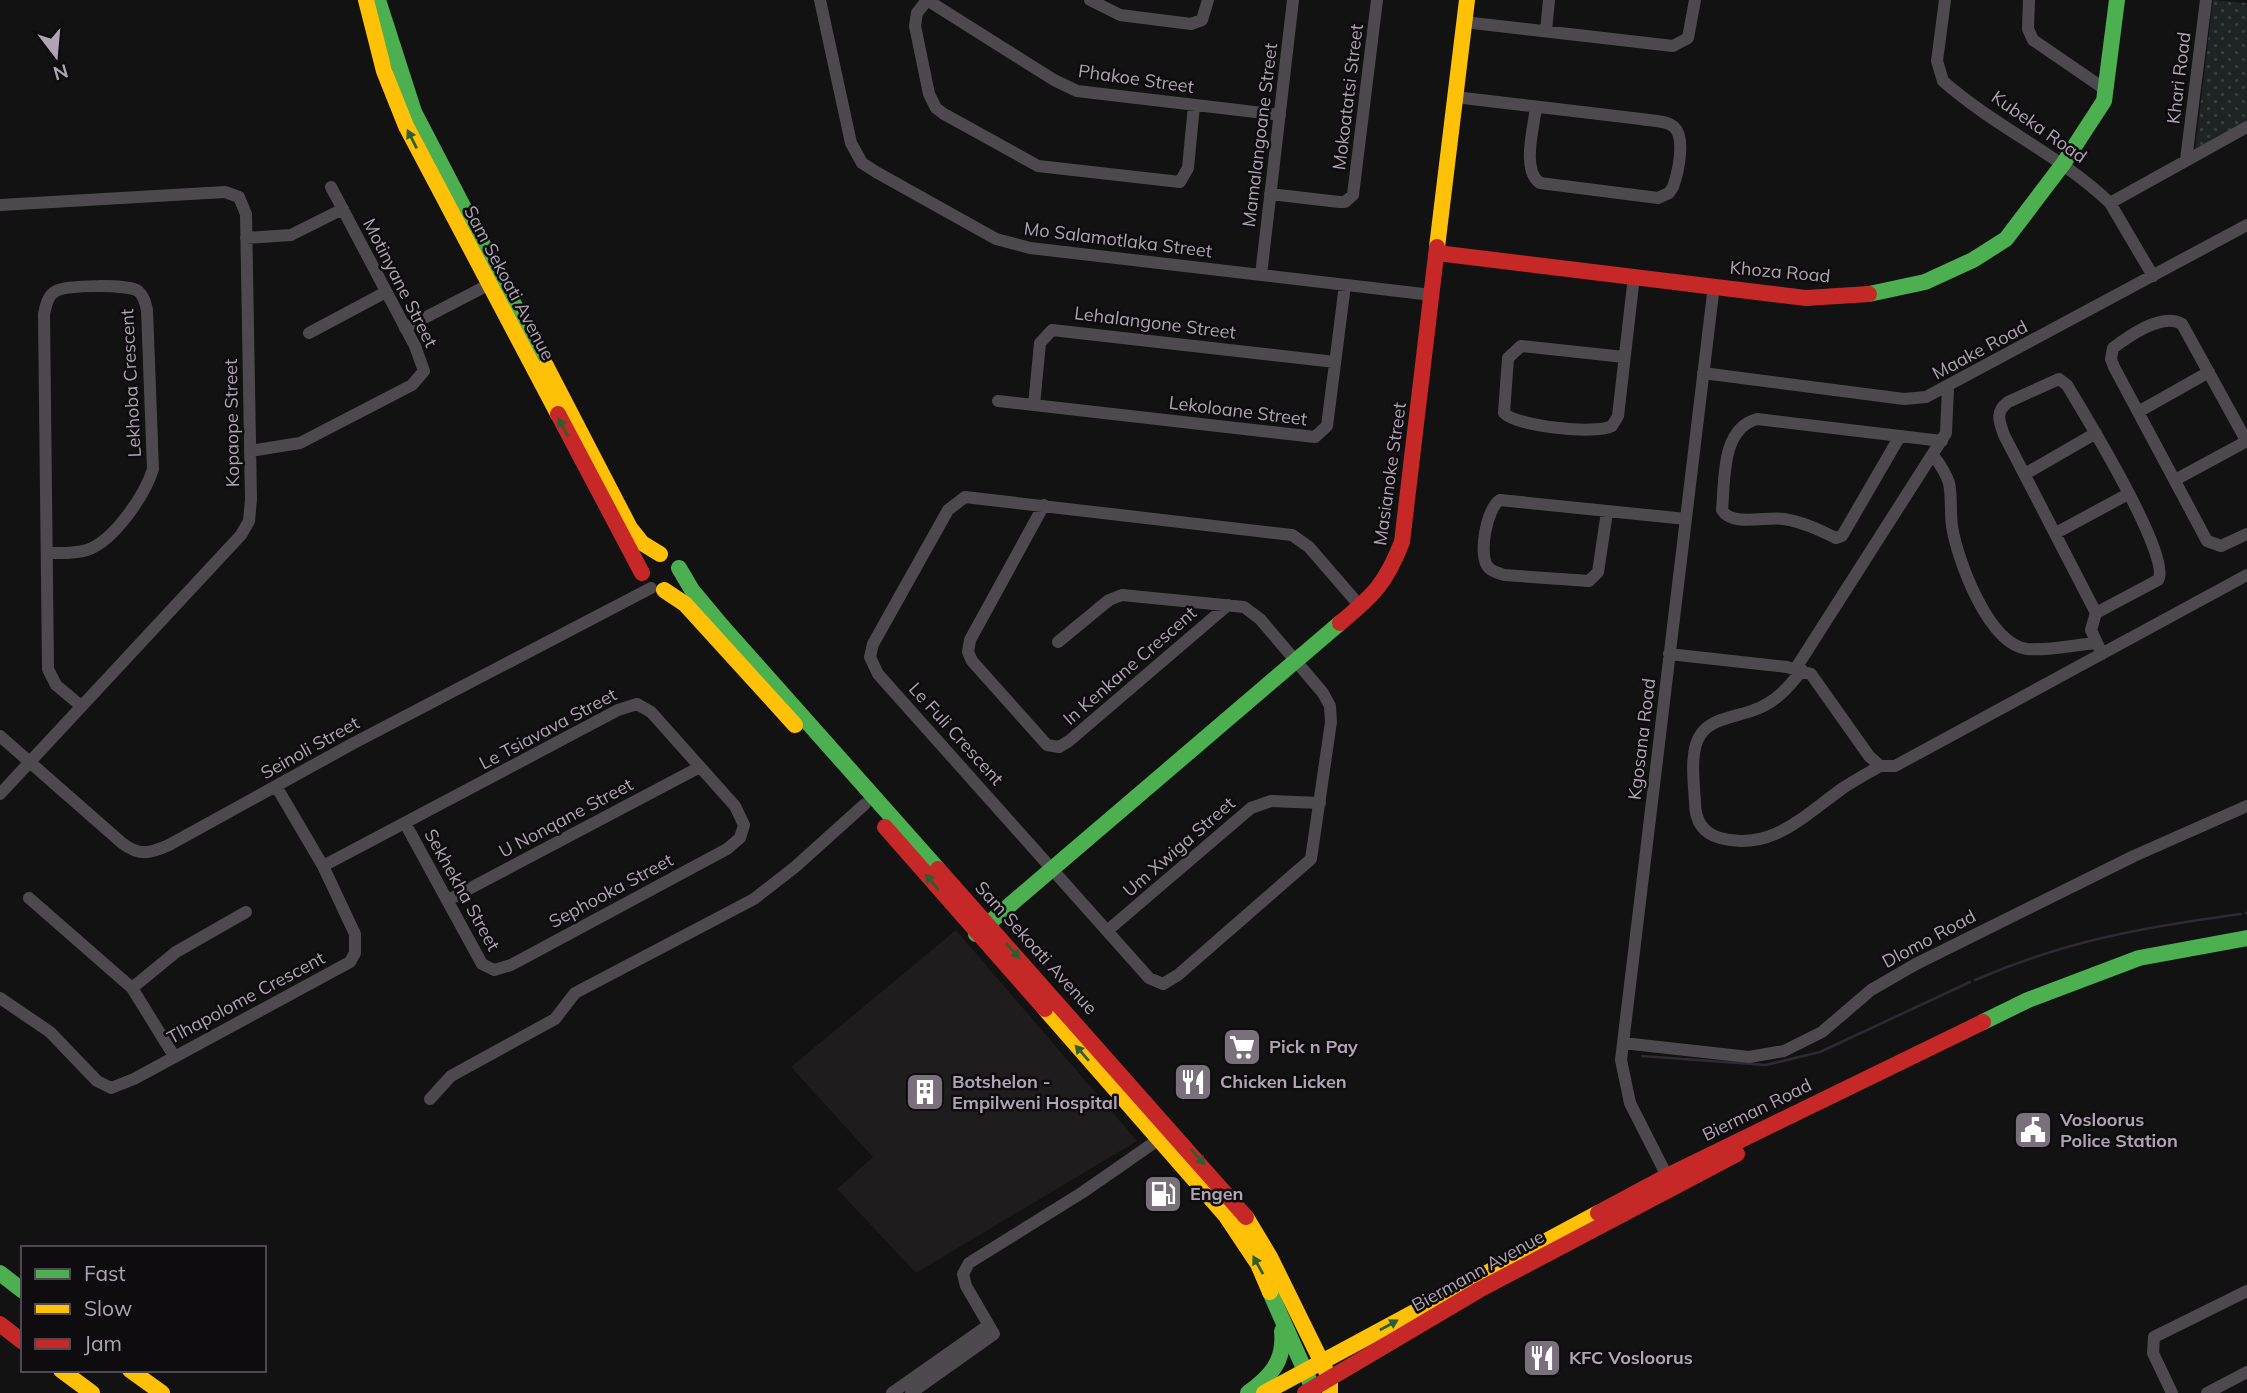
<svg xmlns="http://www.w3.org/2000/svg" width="2247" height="1393" font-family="Mulish,sans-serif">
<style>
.built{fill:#1e1c1d}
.grass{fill:url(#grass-dots)}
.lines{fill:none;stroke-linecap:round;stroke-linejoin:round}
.stream{stroke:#2f2935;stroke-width:2.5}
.street{stroke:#4e494e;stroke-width:12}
.fast{stroke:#4caf50;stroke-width:16}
.slow{stroke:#ffc107;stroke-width:16}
.jam{stroke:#c62828;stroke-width:16}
.oneway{fill:#2d5e2f}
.labels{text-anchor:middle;stroke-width:5;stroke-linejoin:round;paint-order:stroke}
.street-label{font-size:18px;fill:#b0a3b3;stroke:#0e0c0e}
.poi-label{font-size:18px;font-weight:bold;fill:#b0a3b3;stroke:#0e0c0e;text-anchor:start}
</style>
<defs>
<pattern id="grass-dots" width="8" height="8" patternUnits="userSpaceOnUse" patternTransform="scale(1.75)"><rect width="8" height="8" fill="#1e2324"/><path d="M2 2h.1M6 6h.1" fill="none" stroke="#3c4041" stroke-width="1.8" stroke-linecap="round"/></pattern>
</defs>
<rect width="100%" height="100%" fill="#121212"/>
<path class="built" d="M956 930 1137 1141 916 1273 837 1189 873 1157 791 1067Z"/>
<path class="grass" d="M2213 0 2247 3V123L2195 150Z"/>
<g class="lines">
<path class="stream" d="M2246 913H2247
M1975 980C2065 941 2144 927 2241 914
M1642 1056 1766 1065 1820 1052 1970 982"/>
<path class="street" d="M820 0 851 143 862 163 876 172 996 239 1030 248 1432 295
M927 0 917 13 915 26 929 94 936 108 944 114 1038 166 1180 182 1188 168 1194 105
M927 0 1054 80 1077 91 1280 115
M1090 0 1120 15 1191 24 1202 20 1208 0
M1945 0 1937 61 1943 81C1995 127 2060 155 2110 203L2153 276
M2029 0 2028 29 2033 40 2106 90
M1464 22 1673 46 1688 38 1695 0
M1546 31 1549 0
M1455 97 1641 119C1651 121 1667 120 1674 127 1686 138 1678 173 1673 187L1669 193 1658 198 1540 183C1521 170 1534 127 1536 107
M2186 160 2206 0
M1270 194 1339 202H1345L1353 195 1377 0
M2110 203 2247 127
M0 205 225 192 239 197 246 214 251 499 249 521 241 535 0 794
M246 238 291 235 343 209
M1261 275 1293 0
M405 328 488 285
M309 333 386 292
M1624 357 1521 346 1508 358 1504 413C1516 426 1596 435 1612 426L1618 416 1634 276
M1703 373 1904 399 1926 397 2247 225
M998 401 1315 437 1327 426 1345 285
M1034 405 1040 343 1052 330 1335 362
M2138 412 2209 372
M1900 436 1842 536 1836 538C1819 530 1803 522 1784 519 1766 516 1732 527 1722 510 1725 479 1721 429 1757 419L1942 441
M2247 442 2182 324C2162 312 2129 336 2113 348L2111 359 2114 367 2207 541 2221 546 2247 534
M250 451 300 443 412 385 424 371 415 346 331 187
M1933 455C1939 463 1946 473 1949 483 1952 497 1950 512 1952 526 1957 559 1988 644 2027 649 2048 651 2074 645 2096 643
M2025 474 2096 433
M2175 480 2247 441
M1044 505 970 640 968 652 972 661 1047 745 1059 747 1069 741 1228 605
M1607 512 1598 572 1589 581 1504 575C1499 573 1493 572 1489 568 1477 557 1487 507 1500 500L1686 519
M2056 533 2128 494
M47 553C60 553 74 554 87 550 114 541 145 495 153 469L147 310C145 302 144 296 138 291 128 284 67 285 56 291 48 295 46 305 44 314L48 669 56 685 80 705
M2096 613 2004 435C1999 421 1995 412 2008 402L2059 379 2067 385C2083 412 2173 558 2158 580L2096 613 2091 630 2102 654
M1058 642 1109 600 1122 595 1244 607 1260 619 1323 693 1330 706 1331 722 1311 859 1178 975 1163 984 1149 978 878 674 870 657 873 644 948 510 965 497 1292 535 1309 547 1360 606
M1669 654 1787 667 1811 674 1869 756 1880 766H1895L2247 575
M1796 668 1946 433 1948 388
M1802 670C1789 687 1775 703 1754 710 1736 717 1712 718 1701 734 1689 750 1694 783 1695 802 1695 820 1702 833 1720 838 1771 852 1805 815 1843 788 1855 780 1868 773 1880 766
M0 736 122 843C139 856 149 854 169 845L352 744 651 588
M323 866 618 710 637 704 651 712 735 806 744 825 740 838 727 849 511 965 494 970 482 964 406 825
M29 898 132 988 174 1056
M448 900 700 767
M1107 931 1251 808 1271 801 1320 803
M132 988 176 952 246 912
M0 998 50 1032 97 1081 111 1088 134 1079 350 962 355 953V934L323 866 276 786
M1623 1043 1749 1057 1784 1051 1822 1032 1871 990 1916 964 2134 856 2247 806
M430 1099 451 1076 555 1019 575 993 754 899 795 867 865 804
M1670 1182 1630 1103 1621 1060 1714 285
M892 1393 986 1327
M911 1393 994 1334 966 1286 963 1274 969 1263 1083 1192 1165 1135
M2172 1393 2153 1353 2154 1337 2247 1291
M2207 1393 2247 1372"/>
<path class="fast" d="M378 0 414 112 546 366
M1869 294 1925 282 1973 260 2006 239 2063 164 2104 101 2117 0
M679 568 692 590 722 626 938 869
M976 934 1340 623
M1983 1022 2028 1000 2139 958 2247 938
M0 1273 23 1291
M1270 1292 1310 1382
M1248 1393C1271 1376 1285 1361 1282 1331"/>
<path class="slow" d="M366 0 384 71 406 126 558 414
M1437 247 1467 0
M546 366 630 528 642 543 660 554
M664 590 685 604 795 725
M1045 1009 1226 1216 1258 1264 1270 1292
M1246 1217 1270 1257 1330 1379V1393
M61 1370 92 1393
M130 1370 162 1393
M1264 1393 1598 1213"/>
<path class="jam" d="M1437 253 1806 298 1869 294
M558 414 642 573
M1340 623C1374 595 1386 583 1402 542L1437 247
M885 827 1045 1009
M938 869 1246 1217
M1598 1213 1667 1176 1983 1022
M0 1324 23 1342
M1305 1393 1479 1290 1737 1154"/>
</g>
<defs><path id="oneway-solid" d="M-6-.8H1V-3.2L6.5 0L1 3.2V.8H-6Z" transform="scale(1.75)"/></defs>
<g class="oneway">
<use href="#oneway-solid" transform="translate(412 139) rotate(-117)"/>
<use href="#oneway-solid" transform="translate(563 427) rotate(-118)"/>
<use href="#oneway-solid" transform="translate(932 882) rotate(-130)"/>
<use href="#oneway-solid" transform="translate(1013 951) rotate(48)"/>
<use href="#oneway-solid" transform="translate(1082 1053) rotate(-131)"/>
<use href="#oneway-solid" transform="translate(1198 1157) rotate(49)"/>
<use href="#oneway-solid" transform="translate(1258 1265) rotate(-119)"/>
<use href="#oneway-solid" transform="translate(1389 1325) rotate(-29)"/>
</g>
<defs>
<g id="supermarket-square" transform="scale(2.0125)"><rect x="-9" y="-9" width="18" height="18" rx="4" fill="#79707b" stroke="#0e0c0e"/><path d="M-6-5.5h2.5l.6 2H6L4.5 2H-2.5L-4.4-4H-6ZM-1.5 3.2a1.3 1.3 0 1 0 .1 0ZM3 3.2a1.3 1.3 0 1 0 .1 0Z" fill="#fff"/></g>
<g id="restaurant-square" transform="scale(2.0125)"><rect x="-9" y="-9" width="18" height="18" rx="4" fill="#79707b" stroke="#0e0c0e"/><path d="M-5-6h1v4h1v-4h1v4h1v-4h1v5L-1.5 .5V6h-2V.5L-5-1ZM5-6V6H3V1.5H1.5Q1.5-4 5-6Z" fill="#fff"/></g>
<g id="building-square" transform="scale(2.0125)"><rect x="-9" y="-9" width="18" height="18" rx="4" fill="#79707b" stroke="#0e0c0e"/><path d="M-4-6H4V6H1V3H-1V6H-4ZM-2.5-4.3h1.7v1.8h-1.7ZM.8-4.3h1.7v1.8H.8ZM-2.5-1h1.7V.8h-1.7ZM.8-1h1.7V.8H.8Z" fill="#fff"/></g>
<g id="civic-square" transform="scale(2.0125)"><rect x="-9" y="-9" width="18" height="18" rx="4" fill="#79707b" stroke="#0e0c0e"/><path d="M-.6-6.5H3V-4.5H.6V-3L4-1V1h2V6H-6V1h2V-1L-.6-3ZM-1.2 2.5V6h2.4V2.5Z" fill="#fff"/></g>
<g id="fuel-square" transform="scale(2.0125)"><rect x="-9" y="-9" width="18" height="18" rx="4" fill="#79707b" stroke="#0e0c0e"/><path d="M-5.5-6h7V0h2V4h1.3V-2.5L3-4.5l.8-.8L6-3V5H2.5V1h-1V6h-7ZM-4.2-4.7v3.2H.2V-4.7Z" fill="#fff"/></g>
</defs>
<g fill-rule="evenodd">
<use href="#supermarket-square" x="1242" y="1047"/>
<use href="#restaurant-square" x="1193" y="1082"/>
<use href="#building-square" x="925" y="1092"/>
<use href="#civic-square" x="2033" y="1130"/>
<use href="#fuel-square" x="1163" y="1194"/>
<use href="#restaurant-square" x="1542" y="1358"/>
</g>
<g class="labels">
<g class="street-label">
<text transform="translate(2179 78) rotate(-83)" y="6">Khari Road</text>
<text transform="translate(1136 79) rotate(8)" y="6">Phakoe Street</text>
<text transform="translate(1348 97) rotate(-83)" y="6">Mokoatatsi Street</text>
<text transform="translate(2039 127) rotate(35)" y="6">Kubeka Road</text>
<text transform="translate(1260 135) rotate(-83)" y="6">Mamalangoane Street</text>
<text transform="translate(1118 240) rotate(7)" y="6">Mo Salamotlaka Street</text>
<text transform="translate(1780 272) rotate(5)" y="6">Khoza Road</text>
<text transform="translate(400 283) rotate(63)" y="6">Motinyane Street</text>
<text transform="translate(509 283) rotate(62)" y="6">Sam Sekoati Avenue</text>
<text transform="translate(1155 323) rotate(7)" y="6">Lehalangone Street</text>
<text transform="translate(1980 350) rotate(-28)" y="6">Maake Road</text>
<text transform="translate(131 383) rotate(-93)" y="6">Lekhoba Crescent</text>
<text transform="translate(1238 411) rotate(7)" y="6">Lekoloane Street</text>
<text transform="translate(232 423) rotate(-91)" y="6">Kopaope Street</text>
<text transform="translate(1390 474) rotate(-82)" y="6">Masianoke Street</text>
<text transform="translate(1130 666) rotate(-41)" y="6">In Kenkane Crescent</text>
<text transform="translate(548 729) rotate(-28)" y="6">Le Tsiavava Street</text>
<text transform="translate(956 734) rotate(48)" y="6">Le Fuli Crescent</text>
<text transform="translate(1642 739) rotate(-83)" y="6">Kgosana Road</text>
<text transform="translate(310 748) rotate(-29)" y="6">Seinoli Street</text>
<text transform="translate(566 818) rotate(-28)" y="6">U Nonqane Street</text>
<text transform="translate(1179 847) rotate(-41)" y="6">Um Xwiga Street</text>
<text transform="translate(462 890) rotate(61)" y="6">Sekhekha Street</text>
<text transform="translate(611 891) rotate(-28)" y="6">Sephooka Street</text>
<text transform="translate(1929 939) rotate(-28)" y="6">Dlomo Road</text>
<text transform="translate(1036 948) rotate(48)" y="6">Sam Sekoati Avenue</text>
<text transform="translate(246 998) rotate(-28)" y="6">Tlhapolome Crescent</text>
<text transform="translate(1757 1110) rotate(-26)" y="6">Bierman Road</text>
<text transform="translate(1478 1271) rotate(-29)" y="6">Biermann Avenue</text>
</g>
<g class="poi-label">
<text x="1269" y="1053">Pick n Pay</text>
<text x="952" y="1088">Botshelon -<tspan x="952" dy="21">Empilweni Hospital</tspan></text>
<text x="1220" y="1088">Chicken Licken</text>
<text x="2060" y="1126">Vosloorus<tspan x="2060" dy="21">Police Station</tspan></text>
<text x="1190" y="1200">Engen</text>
<text x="1569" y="1364">KFC Vosloorus</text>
</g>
</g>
<rect x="21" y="1246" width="245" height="126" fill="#0e0c0e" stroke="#4f4850" stroke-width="2"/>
<rect x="35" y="1269" width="35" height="10" fill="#4caf50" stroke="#4f4850" stroke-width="2"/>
<text x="84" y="1281" font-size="21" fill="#b0a3b3">Fast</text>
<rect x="35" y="1304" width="35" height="10" fill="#ffc107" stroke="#4f4850" stroke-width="2"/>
<text x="84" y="1316" font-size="21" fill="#b0a3b3">Slow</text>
<rect x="35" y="1339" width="35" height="10" fill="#c62828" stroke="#4f4850" stroke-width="2"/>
<text x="84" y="1351" font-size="21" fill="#b0a3b3">Jam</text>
<g transform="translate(56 56) rotate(164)" stroke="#0e0c0e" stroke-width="5" paint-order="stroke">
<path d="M0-5L12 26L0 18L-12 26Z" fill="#b0a3b3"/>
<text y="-10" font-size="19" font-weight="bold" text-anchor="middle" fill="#b0a3b3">N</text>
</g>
</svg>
